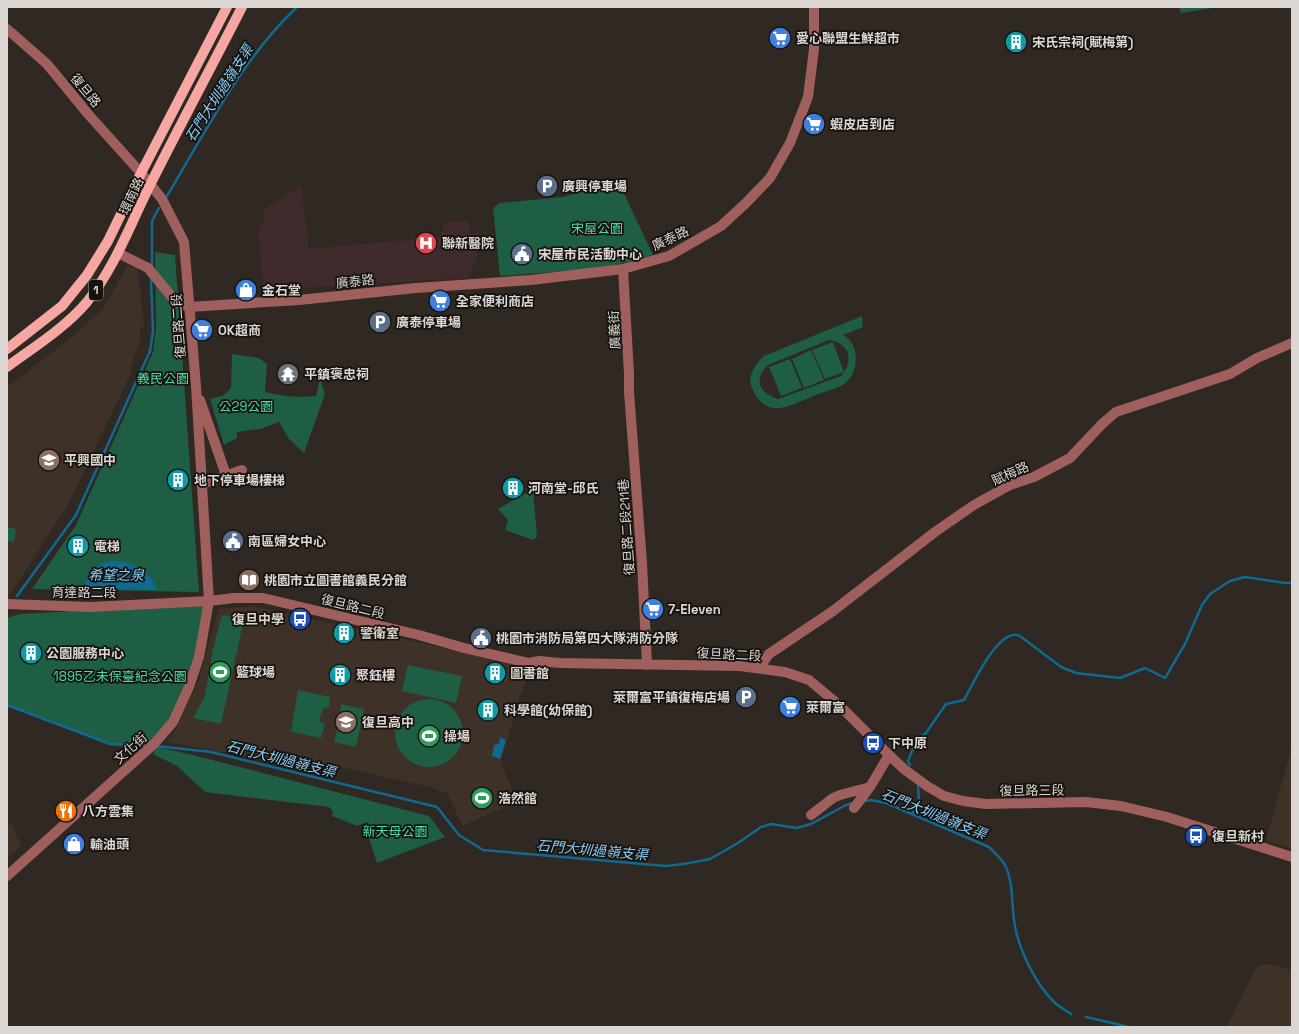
<svg xmlns="http://www.w3.org/2000/svg" width="1299" height="1034" font-family="'Space Grotesk','Noto Sans TC',sans-serif">
<style>
.built{fill:#3e3127}
.medical{fill:#3f2b2c}
.green{fill:#1d5e44;fill-rule:evenodd}
.water{fill:#106991}
.lines{fill:none;stroke-linecap:round;stroke-linejoin:round}
.stream{stroke:#106991;stroke-width:2.5}
.minor{stroke:#9f605d;stroke-width:10}
.major{stroke:#f6a7a2;stroke-width:10}
.labels{text-anchor:middle;stroke-width:3.5;stroke-linejoin:round;paint-order:stroke}
.shield{fill:#15120f;stroke:#a09b98;stroke-width:1}
.shield-label{font-size:12px;font-weight:bold;fill:#dbd6d2}
.poi-label{font-size:13px;font-weight:bold;fill:#dbd6d2;stroke:#15120f;text-anchor:start}
.street-label{font-size:13px;fill:#dbd6d2;stroke:#15120f}
.park-label{font-size:13px;fill:#45dea2;stroke:#15120f}
.water-label{font-size:14px;font-style:italic;fill:#89d0fa;stroke:#15120f}
</style>
<rect width="100%" height="100%" fill="#302822"/>
<path class="built" d="M128 265 138 269 144 327 140 328V341L133 360 130 375 68 505 9 596 7 595V387L72 337 102 310Z
M252 606 532 667 520 696 501 762 517 802 462 826 448 794 430 787 289 756 282 763 166 742 175 731 200 677 218 609Z
M1292 746V849L1266 840Z
M7 820 16 829 14 832 22 845 11 855 7 856Z
M1262 965H1273L1290 970 1292 969V1027H1227L1256 968Z"/>
<path class="medical" d="M301 186 309 249 439 237 446 222 468 221 470 234H479L477 257 468 278 264 290 258 228 265 219 263 210Z"/>
<path class="green" d="M1179 7H1219L1181 13Z
M618 181 653 255 628 262 594 269 500 276 493 208 500 203 563 197Z
M155 252 175 255 199 592 32 589 76 525 153 352 156 329Z
M862 316 863 327 843 335C860 343 860 373 844 384 838 388 824 392 816 395 790 405 767 422 752 388 746 377 756 363 764 356ZM829 340C835 341 840 343 844 347 852 354 848 370 841 376L778 399C759 393 753 380 768 365Z
M833 342 844 372 825 379 812 350Z
M811 350 824 380 804 388 792 359Z
M232 354 259 358 267 364 265 392C282 396 298 398 316 396L320 378 325 394 304 453 289 439 279 422 260 429 237 432V438L224 445 210 399 224 395 231 388Z
M790 359 802 388 781 396 769 367Z
M533 489 537 537 533 540 505 530 508 520 498 509Z
M7 527 16 529 14 542 7 541Z
M204 604 197 664 173 722 149 744H110L7 705V618L20 614Z
M222 615 243 619V624L221 724 193 718 205 696 213 649Z
M408 665 462 676 456 703 402 691Z
M298 690 330 697 329 707 323 709 319 721 325 724 321 738 291 732Z
M395 733a34 34 0 1 1 68 0a34 34 0 1 1-68 0Z
M341 704 364 709 356 747 334 742 338 727H342L345 716 340 714Z
M157 747 193 755 429 816 445 837 377 863 367 832 372 830 368 822 357 826 332 816 333 811 329 807 205 792 177 766 153 754Z"/>
<path class="water" d="M116 561C134 562 152 572 157 590L85 588C84 572 101 561 116 561Z
M500 737 506 740 500 759 492 756 494 745 499 744Z"/>
<g class="lines">
<path class="stream" d="M167 196C206 131 242 59 297 7
M152 266V221L159 208
M17 596 76 515 150 351 153 331 151 278
M7 705 110 744 147 746
M156 746 211 752 437 807 459 835 483 850 666 866 684 864 710 859 738 843 761 827 771 824 797 828 811 824 846 805 853 803
M910 765 908 761 917 739 926 733 946 704 964 700C973 684 994 638 1013 635 1015 634 1017 635 1020 636L1061 667 1076 673 1120 678 1145 668 1165 678 1185 644 1202 605 1210 594 1230 581 1245 577 1285 583H1292
M864 801 871 800 886 803 989 847C995 853 1001 858 1005 865 1014 883 1011 906 1015 926 1019 950 1036 984 1053 1001 1058 1006 1065 1010 1071 1014
M912 814 919 801 918 787
M1086 1017 1129 1027"/>
<path class="minor" d="M7 29 47 64 88 114 141 173 162 199 184 242 196 386 209 601 199 657 189 687 173 722 154 744 7 876
M118 253 148 268 176 302 189 307 299 300 416 288 531 280 623 269 669 256 721 226 746 203 770 178 790 143 808 97 814 49V7
M623 269 629 374V392L642 563 647 665
M200 400 226 475
M202 484 242 470
M7 604 91 607 209 601 234 598H263L419 635 464 648 529 663 539 661 560 663 740 666 785 672 809 680 839 705 889 755 904 769 927 786 944 796 963 801 986 804 1086 802 1121 806 1167 817 1292 857
M759 668 769 654 833 611 935 532 974 505 1010 485 1034 477 1070 458 1102 424 1116 412 1230 374 1257 358 1292 343
M854 808 870 787 889 755
M811 815 833 798 840 795 870 787"/>
<path class="major" d="M7 349 62 306 87 275 108 241 141 173 227 7
M7 367C34 347 65 328 87 302 115 267 130 225 150 185 180 125 212 66 242 7"/>
</g>
<defs>
<g id="supermarket-disc" transform="scale(1.15)"><circle r="9.5" fill="#3f7fe0" stroke="#15120f"/><path d="M-6-5.5h2.5l.6 2H6L4.5 2H-2.5L-4.4-4H-6ZM-1.5 3.2a1.3 1.3 0 1 0 .1 0ZM3 3.2a1.3 1.3 0 1 0 .1 0Z" fill="#fff"/></g>
<g id="building-disc" transform="scale(1.15)"><circle r="9.5" fill="#0f9aa8" stroke="#15120f"/><path d="M-4-6H4V6H1V3H-1V6H-4ZM-2.5-4.3h1.7v1.8h-1.7ZM.8-4.3h1.7v1.8H.8ZM-2.5-1h1.7V.8h-1.7ZM.8-1h1.7V.8H.8Z" fill="#fff"/></g>
<g id="parking-disc" transform="scale(1.15)"><circle r="9.5" fill="#5c6f8a" stroke="#15120f"/><path d="M-3.5-5.5H1a3.5 3.5 0 0 1 0 7H-1V5.5H-3.5ZM-1-3.4V-.6H.8a1.4 1.4 0 0 0 0-2.8Z" fill="#fff"/></g>
<g id="hospital-disc" transform="scale(1.15)"><circle r="9.5" fill="#e0444e" stroke="#15120f"/><path d="M-5-5h3v3.5h4V-5h3V5h-3V1.5h-4V5h-3Z" fill="#fff"/></g>
<g id="civic-disc" transform="scale(1.15)"><circle r="9.5" fill="#5c6f8a" stroke="#15120f"/><path d="M-.6-6.5H3V-4.5H.6V-3L4-1V1h2V6H-6V1h2V-1L-.6-3ZM-1.2 2.5V6h2.4V2.5Z" fill="#fff"/></g>
<g id="shop-disc" transform="scale(1.15)"><circle r="9.5" fill="#3f7fe0" stroke="#15120f"/><path d="M-5-2.5h2.3a2.7 3.5 0 0 1 5.4 0H5L5.5 6h-11ZM-1.5-2.5h3a1.5 2.3 0 0 0-3 0Z" fill="#fff"/></g>
<g id="temple-disc" transform="scale(1.15)"><circle r="9.5" fill="#6b7280" stroke="#15120f"/><path d="M0-6L5-2H3V0L6.5 2.5H4V6H1.5V3h-3V6H-4V2.5H-6.5L-3 0V-2H-5Z" fill="#fff"/></g>
<g id="school-disc" transform="scale(1.15)"><circle r="9.5" fill="#8d6e63" stroke="#15120f"/><path d="M0-5L7-2L0 1L-7-2ZM-4 1L0 2.5L4 1V4Q0 6-4 4Z" fill="#fff"/></g>
<g id="library-disc" transform="scale(1.15)"><circle r="9.5" fill="#8d6e63" stroke="#15120f"/><path d="M-6-4Q-3-5.5-.7-3.5V5Q-3 3-6 4ZM6-4Q3-5.5 .7-3.5V5Q3 3 6 4Z" fill="#fff"/></g>
<g id="bus-disc" transform="scale(1.15)"><circle r="9.5" fill="#1a4fb4" stroke="#15120f"/><path d="M-5-6H5V4H4V6H2V4H-2V6H-4V4H-5ZM-3.5-4V0h7V-4ZM-3.5 1.2v1.5H-2V1.2ZM2 1.2v1.5H3.5V1.2Z" fill="#fff"/></g>
<g id="stadium-disc" transform="scale(1.15)"><circle r="9.5" fill="#2e9e5b" stroke="#15120f"/><path d="M0-5a6.5 5 0 1 0 0 10a6.5 5 0 1 0 0-10ZM-3.5-1.8h7v3.6h-7Z" fill="#fff"/></g>
<g id="restaurant-disc" transform="scale(1.15)"><circle r="9.5" fill="#e8710a" stroke="#15120f"/><path d="M-5-6h1v4h1v-4h1v4h1v-4h1v5L-1.5 .5V6h-2V.5L-5-1ZM5-6V6H3V1.5H1.5Q1.5-4 5-6Z" fill="#fff"/></g>
</defs>
<g fill-rule="evenodd">
<use href="#supermarket-disc" x="780" y="38"/>
<use href="#building-disc" x="1016" y="42"/>
<use href="#supermarket-disc" x="814" y="124"/>
<use href="#parking-disc" x="547" y="186"/>
<use href="#hospital-disc" x="426" y="243"/>
<use href="#civic-disc" x="522" y="254"/>
<use href="#shop-disc" x="246" y="290"/>
<use href="#supermarket-disc" x="440" y="301"/>
<use href="#parking-disc" x="380" y="322"/>
<use href="#supermarket-disc" x="202" y="330"/>
<use href="#temple-disc" x="288" y="374"/>
<use href="#school-disc" x="49" y="460"/>
<use href="#building-disc" x="178" y="480"/>
<use href="#building-disc" x="513" y="488"/>
<use href="#civic-disc" x="233" y="541"/>
<use href="#building-disc" x="78" y="546"/>
<use href="#library-disc" x="249" y="580"/>
<use href="#supermarket-disc" x="653" y="609"/>
<use href="#bus-disc" x="300" y="619"/>
<use href="#building-disc" x="344" y="633"/>
<use href="#civic-disc" x="481" y="638"/>
<use href="#building-disc" x="31" y="653"/>
<use href="#stadium-disc" x="220" y="672"/>
<use href="#building-disc" x="495" y="673"/>
<use href="#building-disc" x="340" y="675"/>
<use href="#parking-disc" x="746" y="697"/>
<use href="#supermarket-disc" x="790" y="707"/>
<use href="#building-disc" x="488" y="710"/>
<use href="#school-disc" x="346" y="722"/>
<use href="#stadium-disc" x="429" y="736"/>
<use href="#bus-disc" x="873" y="743"/>
<use href="#stadium-disc" x="482" y="798"/>
<use href="#restaurant-disc" x="66" y="811"/>
<use href="#bus-disc" x="1196" y="836"/>
<use href="#shop-disc" x="74" y="844"/>
</g>
<g class="labels">
<rect class="shield" x="89" y="280" width="14" height="20" rx="3"/>
<g class="shield-label">
<text x="96" y="294">1</text>
</g>
<g class="poi-label">
<text x="796" y="43">愛心聯盟生鮮超市</text>
<text x="1032" y="47">宋氏宗祠(賦梅第)</text>
<text x="830" y="129">蝦皮店到店</text>
<text x="562" y="191">廣興停車場</text>
<text x="442" y="248">聯新醫院</text>
<text x="538" y="259">宋屋市民活動中心</text>
<text x="262" y="295">金石堂</text>
<text x="456" y="306">全家便利商店</text>
<text x="396" y="327">廣泰停車場</text>
<text x="218" y="335">OK超商</text>
<text x="304" y="379">平鎮褒忠祠</text>
<text x="64" y="465">平興國中</text>
<text x="194" y="485">地下停車場樓梯</text>
<text x="528" y="493">河南堂-邱氏</text>
<text x="248" y="546">南區婦女中心</text>
<text x="94" y="551">電梯</text>
<text x="264" y="585">桃園市立圖書館義民分館</text>
<text x="668" y="614">7-Eleven</text>
<text x="284" y="624" text-anchor="end">復旦中學</text>
<text x="360" y="638">警衛室</text>
<text x="496" y="643">桃園市消防局第四大隊消防分隊</text>
<text x="46" y="658">公園服務中心</text>
<text x="236" y="677">籃球場</text>
<text x="510" y="678">圖書館</text>
<text x="356" y="680">聚鈺樓</text>
<text x="730" y="702" text-anchor="end">萊爾富平鎮復梅店場</text>
<text x="806" y="712">萊爾富</text>
<text x="504" y="715">科學館(幼保館)</text>
<text x="362" y="727">復旦高中</text>
<text x="444" y="741">操場</text>
<text x="888" y="748">下中原</text>
<text x="498" y="803">浩然館</text>
<text x="82" y="816">八方雲集</text>
<text x="1212" y="841">復旦新村</text>
<text x="90" y="849">輸油頭</text>
</g>
<g class="street-label">
<text transform="translate(86 90) rotate(50)" y="5">復旦路</text>
<text transform="translate(131 196) rotate(-65)" y="5">環南路</text>
<text transform="translate(670 238) rotate(-25)" y="5">廣泰路</text>
<text transform="translate(355 281) rotate(-6)" y="5">廣泰路</text>
<text transform="translate(178 326) rotate(-94)" y="5">復旦路二段</text>
<text transform="translate(614 330) rotate(-93)" y="5">廣義街</text>
<text transform="translate(1010 473) rotate(-24)" y="5">賦梅路</text>
<text transform="translate(626 527) rotate(-94)" y="5">復旦路二段211巷</text>
<text x="84" y="597">育達路二段</text>
<text transform="translate(353 606) rotate(14)" y="5">復旦路二段</text>
<text transform="translate(729 654) rotate(3)" y="5">復旦路二段</text>
<text transform="translate(130 748) rotate(-42)" y="5">文化街</text>
<text transform="translate(1032 790) rotate(-1)" y="5">復旦路三段</text>
</g>
<g class="park-label">
<text x="597" y="233">宋屋公園</text>
<text x="163" y="383">義民公園</text>
<text x="246" y="411">公29公園</text>
<text x="120" y="681">1895乙未保臺紀念公園</text>
<text x="395" y="836">新天母公園</text>
</g>
<g class="water-label">
<text transform="translate(219 93) rotate(-57)" y="5">石門大圳過嶺支渠</text>
<text x="116" y="580">希望之泉</text>
<text transform="translate(281 759) rotate(14)" y="5">石門大圳過嶺支渠</text>
<text transform="translate(934 814) rotate(22)" y="5">石門大圳過嶺支渠</text>
<text transform="translate(592 850) rotate(5)" y="5">石門大圳過嶺支渠</text>
</g>
</g>
<rect width="1299" height="1034" fill="none" stroke="#dbd6d2" stroke-width="16"/>
</svg>
